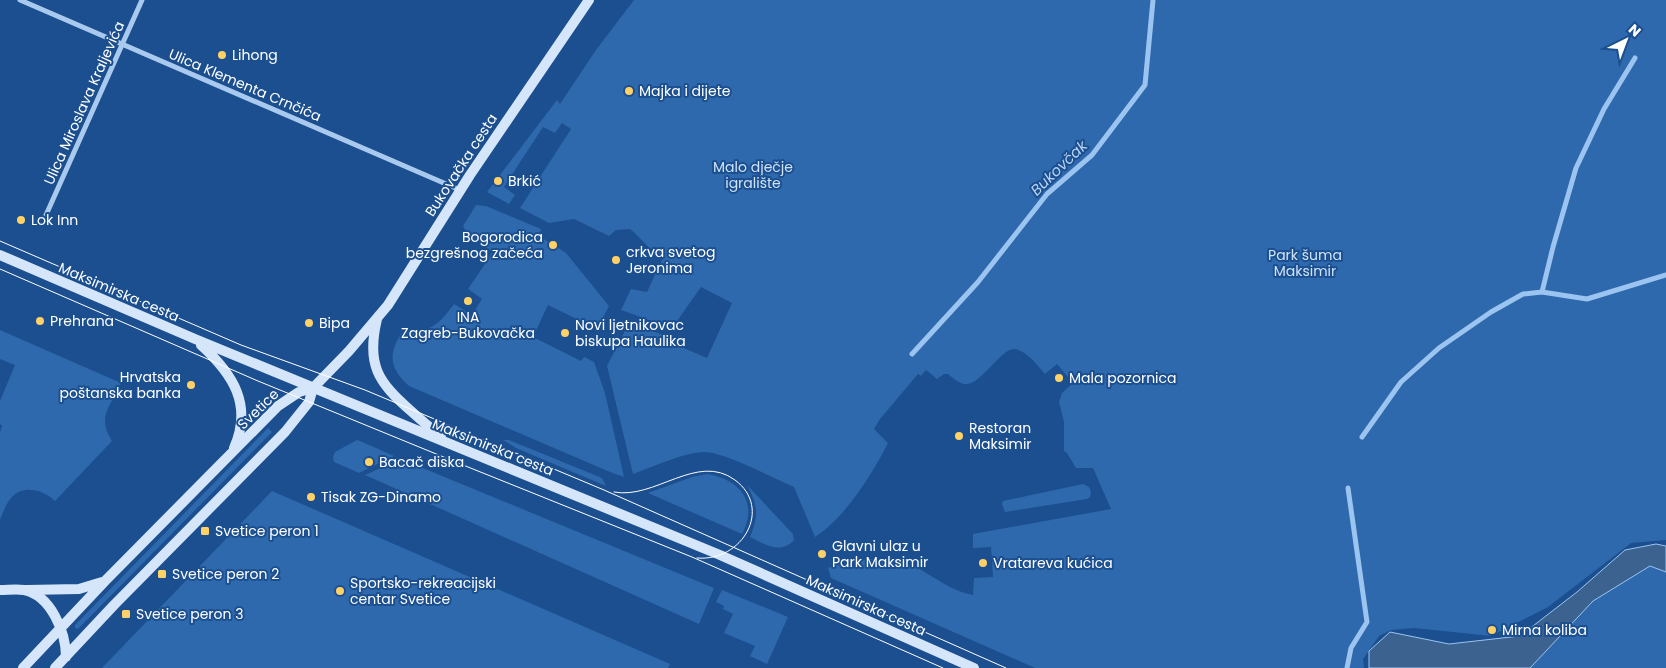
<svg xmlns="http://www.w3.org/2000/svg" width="1666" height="668" font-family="Poppins,sans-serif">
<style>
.green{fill:#2e69ad}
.water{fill:#3c6290;stroke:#9cc4f0}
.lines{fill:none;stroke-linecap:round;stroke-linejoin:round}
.stream{stroke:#9cc4f0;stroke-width:5}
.minor{stroke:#a9c9ee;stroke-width:5}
.secondary{stroke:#d6e6fa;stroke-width:10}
.tram{stroke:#fff;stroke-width:1}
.poi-dot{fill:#ffd166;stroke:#1b4f8f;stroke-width:2}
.labels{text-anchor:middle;stroke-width:4;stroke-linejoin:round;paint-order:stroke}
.poi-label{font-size:14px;fill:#fff;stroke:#1b4f8f;text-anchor:start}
.street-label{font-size:14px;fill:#fff;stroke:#1b4f8f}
.park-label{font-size:14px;fill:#cfe3fa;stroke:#1b4f8f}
.water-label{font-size:15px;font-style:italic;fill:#b5d3f5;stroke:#1b4f8f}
</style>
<rect width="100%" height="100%" fill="#1b4f8f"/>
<path class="green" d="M634 0H1666V540L1631 543 1548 607 1491 636 1414 628 1391 630 1379 636 1363 659 1364 668H1035L831 578 828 568 833 566C850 563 879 555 895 559 923 565 942 589 973 595L974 578 993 577 991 547 973 548V534L1111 509 1093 468H1076L1067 453 1064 451V422L1059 402 1062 393 1073 383 1057 364 1045 374C1037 365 1027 351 1015 349 1000 347 978 392 961 383 956 381 952 377 948 374H944L937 379 926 370 921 376 918 374 880 419 874 429 888 443C873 473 844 519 815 537L794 487C775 479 722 451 704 452 685 452 653 467 633 474L607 366 629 323 666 336 679 343V346L707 358 732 303 701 287 672 328 621 310 631 289 647 292 663 258C649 251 642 238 630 229L616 230 609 236 574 219 549 223 520 208 571 129 562 123 555 133 543 127 504 187 515 195 509 204 487 192 557 100 560 104 596 50Z
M476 205 486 206 541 229 539 236 566 253 609 306 597 329 548 305 533 337 581 361 584 357 594 362 605 393 624 477 610 472 409 386C389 368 388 354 402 332 409 328 418 331 426 329 438 326 448 312 454 304L472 315 482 299 468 289 487 261 492 252 467 233 463 226Z
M0 330 121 383C111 407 96 415 112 441L55 501C43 490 23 484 11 498 6 504 3 512 0 520V432L2 426 0 424V401L15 365 0 359Z
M268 428 272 432 78 629 75 628V625Z
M357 440 360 441 394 456 359 473 334 462 333 457 335 452Z
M503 440H509L602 478 606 486 516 448Z
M401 459 714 588 699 624 365 475Z
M707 474C740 479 759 503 742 534L648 493 692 477Z
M1083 484 1089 487 1091 492 1090 497 1087 499 1005 512 1002 504 1003 501Z
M747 485 793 534 794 540C781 555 764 544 750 537 759 515 758 506 747 485Z
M272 491 670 664 668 668H102Z
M1656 544 1666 546V668H1512L1577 592 1625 550Z
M722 590 788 617 767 664 750 656 755 646 724 633 733 614 723 609 724 606 716 602Z"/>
<path class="water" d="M1656 544 1666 546V572L1650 566 1593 601 1530 668H1369V651L1390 632 1449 644 1520 636 1577 592 1625 550Z"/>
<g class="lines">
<path class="stream" d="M1542 292 1553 247 1576 168 1604 109 1635 58
M912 354 978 282 1047 194 1092 155 1145 85 1153 0
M1362 437 1401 382 1439 348 1491 312 1523 294 1542 292 1587 299 1666 275
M1347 668 1351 648 1367 622 1348 488"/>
<path class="minor" d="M20 0 460 190
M46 215 142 0"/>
<path class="secondary" d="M0 255 195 339 720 555 974 668
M377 319C366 365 378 382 411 411 421 420 431 429 441 436
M201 345C233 374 253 405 234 448
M313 388 349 351 388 305 470 175 589 0
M0 590C8 590 17 589 24 590 51 595 66 633 66 657
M27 590 79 589 102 582
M23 668 105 581 278 406 299 392 313 388
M55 668 114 605 285 432 309 402 313 388"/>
<path class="tram" d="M0 241 241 345 365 390 604 490 1006 668
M0 269 258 381 468 467 692 557 943 668
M614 492C655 500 697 452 735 480 773 508 743 562 697 558"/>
</g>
<g class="poi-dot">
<circle cx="222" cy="55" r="5"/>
<circle cx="629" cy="91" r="5"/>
<circle cx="498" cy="181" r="5"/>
<circle cx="21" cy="220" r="5"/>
<circle cx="553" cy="245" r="5"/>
<circle cx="616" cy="260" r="5"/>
<circle cx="468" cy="301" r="5"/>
<circle cx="40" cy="321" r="5"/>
<circle cx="309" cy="323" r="5"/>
<circle cx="565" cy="333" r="5"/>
<circle cx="1059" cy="378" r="5"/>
<circle cx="191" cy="385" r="5"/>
<circle cx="959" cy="436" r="5"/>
<circle cx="369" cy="462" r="5"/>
<circle cx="311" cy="497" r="5"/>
<rect x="200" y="526" width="10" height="10" rx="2.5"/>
<circle cx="822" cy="554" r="5"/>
<circle cx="983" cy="563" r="5"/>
<rect x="157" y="569" width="10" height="10" rx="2.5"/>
<circle cx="340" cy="591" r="5"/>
<rect x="121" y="609" width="10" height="10" rx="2.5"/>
<circle cx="1492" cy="630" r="5"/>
</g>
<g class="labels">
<g class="poi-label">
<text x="232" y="60">Lihong</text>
<text x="639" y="96">Majka i dijete</text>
<text x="508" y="186">Brkić</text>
<text x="31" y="225">Lok Inn</text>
<text x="543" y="242" text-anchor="end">Bogorodica<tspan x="543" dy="16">bezgrešnog začeća</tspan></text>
<text x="626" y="257">crkva svetog<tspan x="626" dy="16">Jeronima</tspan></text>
<text x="468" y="322" text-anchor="middle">INA<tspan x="468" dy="16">Zagreb-Bukovačka</tspan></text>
<text x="50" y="326">Prehrana</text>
<text x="319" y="328">Bipa</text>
<text x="575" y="330">Novi ljetnikovac<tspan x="575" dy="16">biskupa Haulika</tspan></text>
<text x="181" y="382" text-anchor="end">Hrvatska<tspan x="181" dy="16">poštanska banka</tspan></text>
<text x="1069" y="383">Mala pozornica</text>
<text x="969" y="433">Restoran<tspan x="969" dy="16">Maksimir</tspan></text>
<text x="379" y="467">Bacač diska</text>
<text x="321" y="502">Tisak ZG-Dinamo</text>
<text x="215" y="536">Svetice peron 1</text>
<text x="832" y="551">Glavni ulaz u<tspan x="832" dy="16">Park Maksimir</tspan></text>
<text x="993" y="568">Vratareva kućica</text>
<text x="172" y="579">Svetice peron 2</text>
<text x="350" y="588">Sportsko-rekreacijski<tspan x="350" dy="16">centar Svetice</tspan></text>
<text x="136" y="619">Svetice peron 3</text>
<text x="1502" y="635">Mirna koliba</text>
</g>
<g class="street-label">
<text transform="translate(245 85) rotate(23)" y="5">Ulica Klementa Crnčića</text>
<text transform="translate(84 103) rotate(-66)" y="5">Ulica Miroslava Kraljevića</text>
<text transform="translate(461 165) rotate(-57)" y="5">Bukovačka cesta</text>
<text transform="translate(119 292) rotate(23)" y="5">Maksimirska cesta</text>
<text transform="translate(258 409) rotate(-44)" y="5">Svetice</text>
<text transform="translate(493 447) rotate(22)" y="5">Maksimirska cesta</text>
<text transform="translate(866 605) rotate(24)" y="5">Maksimirska cesta</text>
</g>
<g class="park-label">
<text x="753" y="172">Malo dječje<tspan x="753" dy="16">igralište</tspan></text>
<text x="1305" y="260">Park šuma<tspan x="1305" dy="16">Maksimir</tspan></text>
</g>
<g class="water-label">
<text transform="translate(1059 168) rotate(-44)" y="5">Bukovčak</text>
</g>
</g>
<g transform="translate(1626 40) rotate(42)" stroke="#1b4f8f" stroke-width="4" paint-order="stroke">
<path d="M0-4L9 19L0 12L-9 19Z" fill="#ffffff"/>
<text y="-8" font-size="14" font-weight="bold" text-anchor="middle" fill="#ffffff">N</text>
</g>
</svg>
